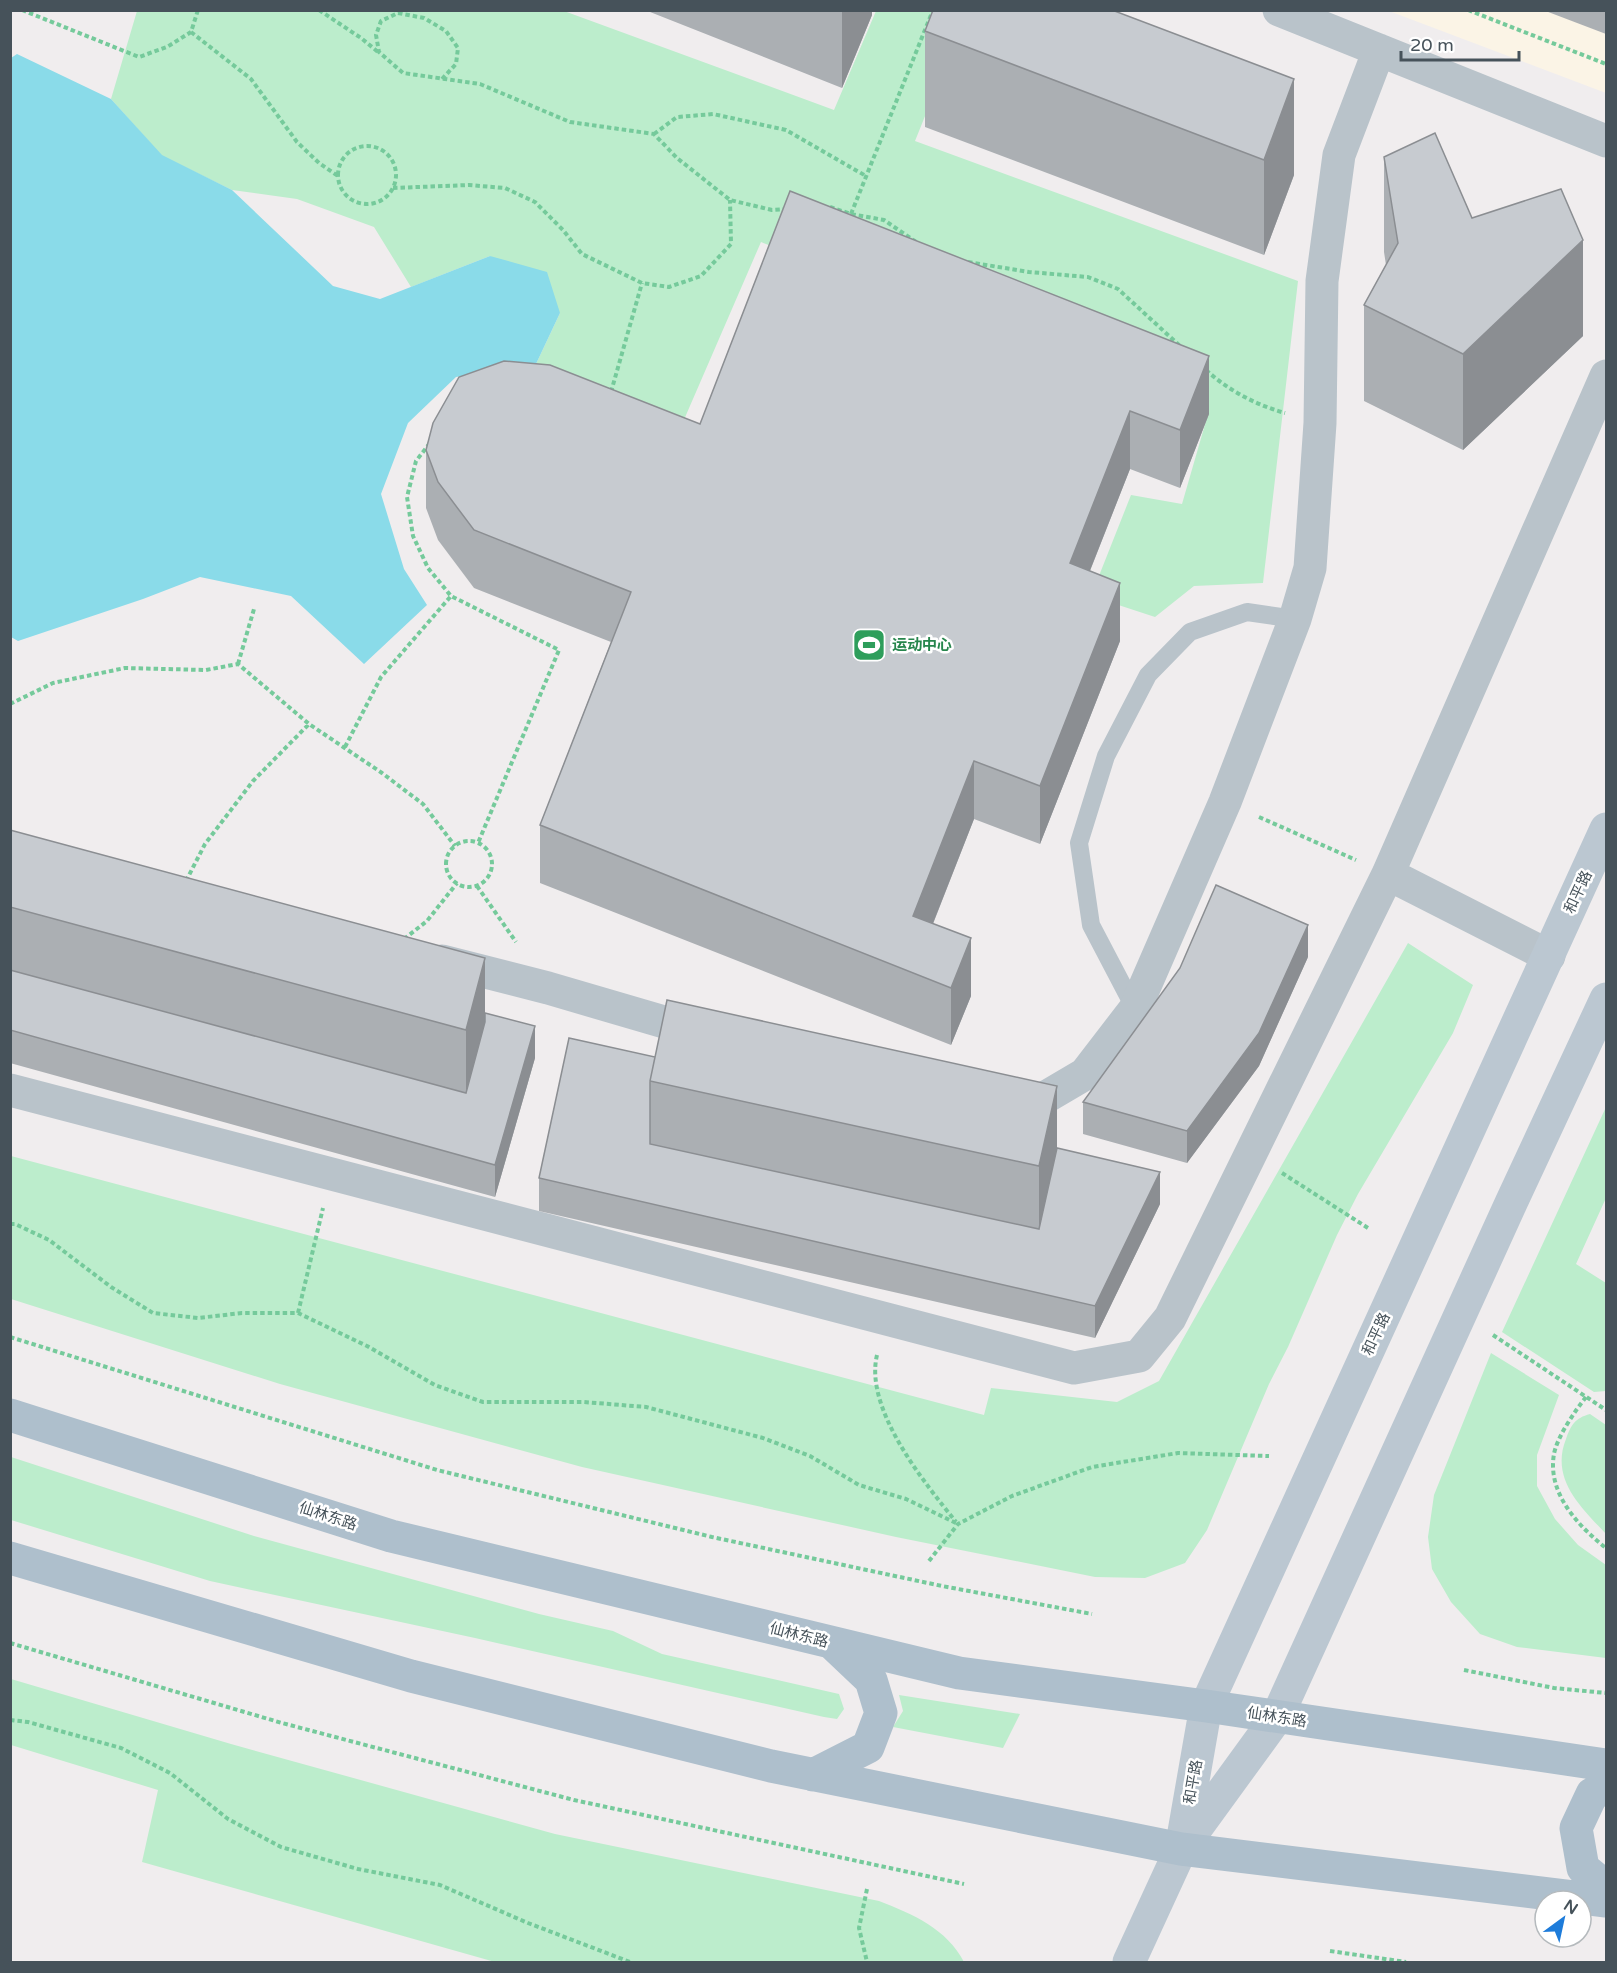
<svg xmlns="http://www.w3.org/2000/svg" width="1617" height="1973" font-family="'Varela Round','Noto Sans SC',sans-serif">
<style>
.commercial{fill:#fbf4e6}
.green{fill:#bcedcc}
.water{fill:#8adbe9}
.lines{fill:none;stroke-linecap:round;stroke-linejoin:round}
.path{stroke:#75ca9b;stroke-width:4;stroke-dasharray:4.5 3;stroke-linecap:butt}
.lane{stroke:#b9c3ca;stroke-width:18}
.street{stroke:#b9c3ca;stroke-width:33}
.secondary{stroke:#bbc7d1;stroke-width:33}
.primary{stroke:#aebfcc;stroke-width:33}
.wall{fill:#abafb3}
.shaded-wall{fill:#8b8e92}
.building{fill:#c7cbd0;stroke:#8b8e92;stroke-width:1.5}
.labels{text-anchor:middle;stroke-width:5;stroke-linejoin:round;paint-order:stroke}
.leisure-label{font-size:15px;font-weight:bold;fill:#27864d;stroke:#fff;text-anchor:start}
.street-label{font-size:15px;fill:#46525a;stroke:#fff}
</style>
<rect width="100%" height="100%" fill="#f0edee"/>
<path class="commercial" d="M1389 11H1606V93Z"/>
<path class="green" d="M137 11H564L834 110 876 11H1019L954 44 915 141 1298 281 1263 583 1194 586 1155 617 1091 596 1131 495 1182 504 1208 414 761 242 683 422 536 364 560 313 490 256 411 287 374 227 297 199 232 190 162 156 111 99Z
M1408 943 1473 985 1453 1033 1358 1194 1337 1235 1288 1347 1269 1384 1207 1530 1185 1563 1145 1578 1095 1577 896 1537 582 1467 280 1384 11 1299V1156L984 1415 991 1388 1117 1402 1159 1381Z
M1606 1107V1198L1576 1264 1606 1283V1391L1594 1392 1502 1332Z
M1491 1353 1559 1395 1537 1455V1486L1555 1519 1578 1545 1606 1565V1658L1517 1647 1480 1634 1451 1602 1432 1569 1428 1537 1434 1495Z
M1590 1414 1606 1425V1534C1581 1507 1550 1479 1566 1439 1571 1425 1575 1418 1590 1414Z
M11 1457 254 1536 539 1614 613 1631 662 1654 839 1694 844 1709 837 1719 824 1717 475 1638 210 1581 11 1520Z
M11 1679 231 1744 555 1834 879 1901C913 1914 947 1929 964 1962H495L142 1862 158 1790 11 1745Z
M899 1695 1020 1714 1003 1748 893 1727 903 1711Z"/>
<path class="water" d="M17 54 111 99 162 155 232 190 333 286 380 299 490 256 547 272 560 313 536 364 456 377 408 423 381 494 404 569 427 605 364 664 291 596 200 577 143 599 18 641 11 637V58Z"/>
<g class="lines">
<path class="path" d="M22 10 139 57 167 47 191 32 198 10
M319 10 361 38 378 52
M1468 10 1606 64
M191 32 251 79 297 142 319 163 338 176
M442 79 456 64 458 48 446 31 424 18 398 13 381 21 376 35 379 52 403 73 480 84 570 122 654 134 677 158 730 200 772 210 787 209
M654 134 677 117 713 114 786 130 866 176
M338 175a29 29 0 1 1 58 0a29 29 0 1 1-58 0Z
M393 188 469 185 505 188 535 202 563 230 582 254 642 283 669 287 701 276 731 244 730 200
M830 207 851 214 884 220 916 242
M851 214 933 10
M968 262 1029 272 1088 277 1118 289 1180 346
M1206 370C1228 390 1256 405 1285 413
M611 392 642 283
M430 443 416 461 407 497 413 536 428 568 451 596 559 650 478 843
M238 664 254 609
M10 704 53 683 125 668 206 670 238 664 309 724 382 773 423 804 455 846
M345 747 381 677 451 596
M1259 817 1356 860
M446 864a23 23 0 1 1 46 0a23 23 0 1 1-46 0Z
M186 881 205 844 253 781 309 724
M477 886 516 942
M404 939 427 921 457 883
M1282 1173 1368 1228
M10 1224H15L49 1240 111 1287 153 1313 198 1318 242 1313H298L367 1346 435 1385 483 1402H584L646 1407 763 1438 810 1456 859 1485 906 1499 958 1524
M298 1313 323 1208
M1493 1335 1606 1410
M10 1337 437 1470 712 1537 942 1586 1092 1614
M877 1355C864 1409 924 1482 956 1522
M1586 1397C1575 1411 1557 1437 1554 1454 1547 1493 1578 1526 1606 1548
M929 1561 958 1524 1012 1496 1092 1467 1178 1453 1269 1456
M10 1643 282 1723 574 1800 964 1884
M1464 1670 1554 1688 1606 1693
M10 1720 28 1722 121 1748 170 1773 228 1819 281 1847 358 1869 440 1885 528 1923 630 1962
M867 1889 859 1928 867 1962
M1330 1951 1406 1962"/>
<path class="lane" d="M1135 1009 1091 925 1079 843 1106 756 1148 675 1190 632 1247 612 1295 619"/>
<path class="street" d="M1279 10 1606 141
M1388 874 1549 956
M442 961 548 988 705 1034
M10 1090 1074 1368 1139 1356 1170 1318 1388 874 1606 376
M1019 1111H1022L1085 1074 1135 1009 1225 802 1295 619 1310 568 1320 423 1322 281 1339 155 1379 50"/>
<path class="secondary" d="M1181 1849 1206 1706 1606 829
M1129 1962 1181 1849 1277 1717 1511 1203 1606 999"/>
<path class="primary" d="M10 1415 391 1536 959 1673 1206 1706 1606 1765
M10 1558 411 1676 771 1766 1181 1849 1606 1901
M813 1775 868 1747 881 1713 871 1680 833 1644
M1606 1788 1592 1794 1576 1828 1583 1868 1606 1887"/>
</g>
<path class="wall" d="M645 10H872V15L842 88Z
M1112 10 1294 175 1264 255 925 127V31Z
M1543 10H1606V34Z
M1384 157 1583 336 1463 450 1364 401V305L1386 265 1384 252Z
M790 191 1209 414 1180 488 1130 469 1090 571 1120 641 1040 844 974 819 933 924 971 996 951 1045 540 883V825L611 642 474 588 438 540 426 508V450L700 424Z
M10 830 485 1013 535 1058 495 1197 10 1063Z
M1308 957 1259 1066 1187 1163 1083 1134V1102Z
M569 1038 1057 1149 1160 1204 1095 1338 539 1211V1178Z"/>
<path class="shaded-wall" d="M842 10H872V15L842 88Z
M1294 79V175L1264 255V160Z
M1583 240V336L1463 450V354Z
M1209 356V414L1180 488V430Z
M1130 411V469L1070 621V563Z
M1120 583V641L1040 844V786Z
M974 761V819L913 974V916Z
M1308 925V957L1259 1066 1187 1163V1131Z
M971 938V996L951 1045V988Z
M485 958V1054L466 1126V1030Z
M535 1026V1058L495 1197V1165Z
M1057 1086V1182L1039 1262V1166Z
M1160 1172V1204L1095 1338V1306Z"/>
<path class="building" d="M933 10H1112L1294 79 1264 160 925 31Z
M1435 133 1472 218 1561 189 1583 240 1463 354 1364 305 1398 243 1384 157Z
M790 191 1209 356 1180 430 1130 411 1070 563 1120 583 1040 786 974 761 913 916 971 938 951 988 540 825 631 592 474 530 438 482 426 450 433 423 459 377 504 361 550 365 700 424Z
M10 830 485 958 466 1030 10 907Z
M1216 885 1308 925 1259 1033 1187 1131 1083 1102 1180 968Z
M10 970 466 1093 485 1022V1013L535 1026 495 1165 10 1030Z
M667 1000 1057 1086 1039 1166 650 1081Z
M569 1038 655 1057 650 1081V1144L1039 1229 1057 1148 1160 1172 1095 1306 539 1178Z"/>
<defs>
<g id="stadium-square" transform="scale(1.725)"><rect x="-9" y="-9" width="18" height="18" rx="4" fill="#2e9e5b" stroke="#fff"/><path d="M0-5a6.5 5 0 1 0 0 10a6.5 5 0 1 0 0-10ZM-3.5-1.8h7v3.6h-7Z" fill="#fff"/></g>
</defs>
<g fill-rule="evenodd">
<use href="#stadium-square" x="869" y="645"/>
</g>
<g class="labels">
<g class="leisure-label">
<text x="892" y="650">运动中心</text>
</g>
<g class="street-label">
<text transform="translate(1578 892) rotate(-65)" y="5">和平路</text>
<text transform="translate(1376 1334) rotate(-65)" y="5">和平路</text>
<text transform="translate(328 1516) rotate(18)" y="5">仙林东路</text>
<text transform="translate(799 1635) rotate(14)" y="5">仙林东路</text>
<text transform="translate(1277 1717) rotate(9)" y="5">仙林东路</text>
<text transform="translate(1193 1782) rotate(-80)" y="5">和平路</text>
</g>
</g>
<rect width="1617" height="1973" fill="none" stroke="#46525a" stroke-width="24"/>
<g transform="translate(1563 1919) rotate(33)"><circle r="28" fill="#ffffff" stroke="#b5babd" stroke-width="1.5"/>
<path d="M0-4.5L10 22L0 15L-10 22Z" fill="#1e7cda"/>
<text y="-9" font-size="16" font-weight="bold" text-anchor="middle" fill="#46525a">N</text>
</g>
<path d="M1401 51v9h118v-9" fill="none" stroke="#46525a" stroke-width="3"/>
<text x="1410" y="51" font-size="18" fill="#46525a" stroke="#ffffff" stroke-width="4.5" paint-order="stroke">20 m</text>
</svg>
